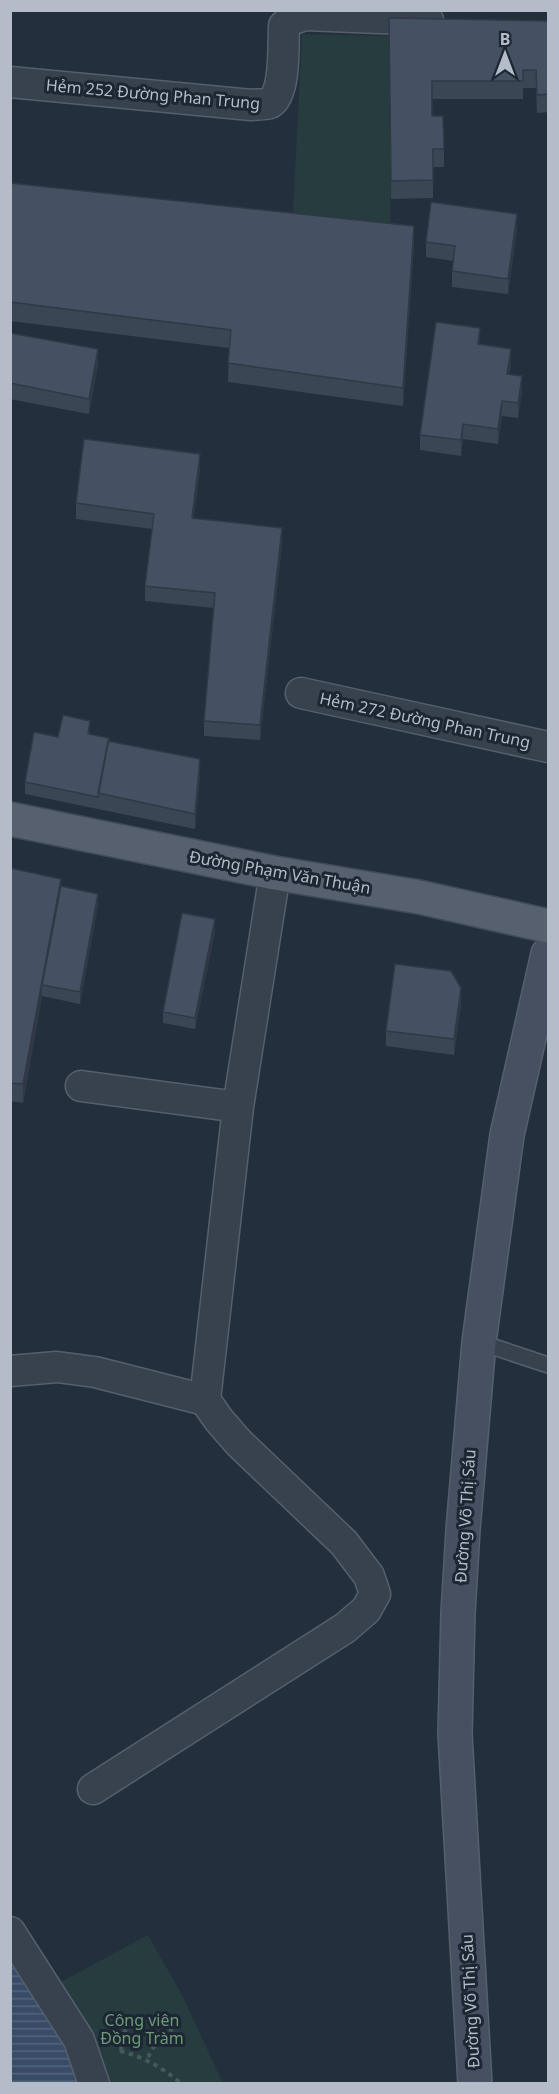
<svg xmlns="http://www.w3.org/2000/svg" width="559" height="2094" font-family="'Noto Sans',sans-serif">
<style>
.park{fill:#263c3f}
.water{fill:url(#water-rules)}
.lines{fill:none;stroke-linecap:round;stroke-linejoin:round}
.lane-casing{stroke:#565f6c;stroke-width:18}
.street-casing{stroke:#565f6c;stroke-width:33}
.secondary-casing{stroke:#565f6c;stroke-width:36}
.primary-casing{stroke:#414a57;stroke-width:36}
.path{stroke:#44595c;stroke-width:4;stroke-dasharray:4.5 4.5;stroke-linecap:butt}
.lane{stroke:#38414e;stroke-width:15}
.street{stroke:#38414e;stroke-width:30}
.secondary{stroke:#465061;stroke-width:33}
.primary{stroke:#56606e;stroke-width:33}
.wall{fill:#3b4654}
.shaded-wall{fill:#303945}
.building{fill:#455162;stroke:#303945;stroke-width:1.5}
.labels{text-anchor:middle;stroke-width:6;stroke-linejoin:round;paint-order:stroke}
.street-label{font-size:16px;fill:#b4bcc9;stroke:#1d2633}
.park-label{font-size:16px;fill:#6b9a76;stroke:#1d2633}
</style>
<defs>
<pattern id="water-rules" width="6" height="5" patternUnits="userSpaceOnUse" patternTransform="scale(1.5)"><rect width="6" height="5" fill="#394c67"/><path d="M0 2.5h6" fill="none" stroke="#53647b"/></pattern>
</defs>
<rect width="100%" height="100%" fill="#242f3e"/>
<path class="park" d="M302 34 389 36 391 241 292 231Z
M148 1935 182 1995 223 2083H106L57 1984Z"/>
<path class="water" d="M10 1953 67 2044 82 2083H11Z"/>
<g class="lines">
<g class="lane-casing">
<path id="lane" d="M479 1342 548 1365"/>
</g>
<g class="street-casing">
<path id="street" d="M10 82 251 105C256 104 265 105 270 103 286 94 283 43 284 26L290 20 305 15 428 20
M301 693 548 747
M81 1086 238 1107
M10 1371 57 1367 95 1372 205 1400
M93 1789 345 1628 366 1610 375 1594 369 1576 344 1543 239 1443 219 1420 205 1400 238 1107 275 873
M10 1932 79 2040 94 2084"/>
</g>
<g class="secondary-casing">
<path id="secondary" d="M475 2084 455 1734 458 1613 463 1530 479 1342 507 1135 548 954"/>
</g>
<g class="primary-casing">
<path id="primary" d="M10 819 275 873 419 897 548 926"/>
</g>
<path class="path" d="M120 2051C144 2057 163 2068 182 2084
M121 2051C122 2045 121 2037 125 2031 133 2019 160 2016 171 2026 171 2047 158 2038 151 2051 149 2054 149 2057 148 2061"/>
<use href="#lane" class="lane"/>
<use href="#street" class="street"/>
<use href="#secondary" class="secondary"/>
<use href="#primary" class="primary"/>
</g>
<path class="wall" d="M389 18 549 21V112L537 113 536 88H523V99H432V116L444 149V167H433V198L391 199Z
M10 183 414 244 403 406 228 382 229 348 10 321Z
M517 229 508 294 452 287V271L453 261 426 257V242Z
M10 333 98 364 89 414 10 399Z
M480 344 511 364 509 374 522 391 518 418 502 416 498 444 463 439 461 456 420 450V435Z
M200 470 193 518 282 544 260 740 204 736V721L214 608 145 601V586L152 529 76 519V503Z
M90 732V734L200 774 195 829 25 794V782L58 737Z
M10 868 61 886 98 905 80 1004 42 996 23 1103 10 1101Z
M215 931 195 1029 163 1023V1012Z
M461 1004 454 1055 386 1046V1031Z"/>
<path class="shaded-wall" d="M517 214V229L508 294V279Z
M414 226V244L403 406V388Z
M480 328V343L478 359V344Z
M98 349V364L89 414V399Z
M511 349V364L507 389V374Z
M522 376V391L518 418V403Z
M502 401V416L498 444V429Z
M463 424V439L461 456V440Z
M200 454V470L192 533V518Z
M282 528V544L260 740V725Z
M200 759V774L195 829V814Z
M61 879V897L42 985V996L23 1103V1084Z
M98 894V905L80 1004V992Z
M215 919V931L195 1029V1018Z
M461 988V1004L454 1055V1039Z"/>
<path class="building" d="M389 18 549 21V94L537 95 536 70H523V81H432V116H443L444 149H433V180L391 181Z
M10 183 414 226 403 388 228 363 231 330 10 302Z
M431 202 517 214 508 279 452 271 455 246 426 242Z
M436 322 480 328 478 344 511 349 507 374 522 376 518 403 502 401 498 429 463 424 461 440 420 435Z
M10 333 98 349 89 399 10 383Z
M84 439 200 454 192 518 282 528 260 725 204 721 215 593 145 586 154 514 76 503Z
M63 715 90 721 88 734 109 738 98 797 25 782 34 732 58 737Z
M108 741 200 759 195 814 98 793Z
M10 868 61 879 23 1084 10 1083Z
M61 886 98 894 80 992 42 985Z
M182 913 215 919 195 1018 163 1012Z
M395 964 451 971 461 988 454 1039 386 1031Z"/>
<g class="labels">
<g class="street-label">
<text transform="translate(153 94) rotate(5)" y="6">Hẻm 252 Đường Phan Trung</text>
<text transform="translate(425 720) rotate(12)" y="6">Hẻm 272 Đường Phan Trung</text>
<text transform="translate(280 872) rotate(10)" y="6">Đường Phạm Văn Thuận</text>
<text transform="translate(465 1516) rotate(-86)" y="6">Đường Võ Thị Sáu</text>
<text transform="translate(470 2001) rotate(-93)" y="6">Đường Võ Thị Sáu</text>
</g>
<g class="park-label">
<text x="142" y="2026">Công viên<tspan x="142" dy="18">Đồng Tràm</tspan></text>
</g>
</g>
<rect width="559" height="2094" fill="none" stroke="#b4bcc9" stroke-width="24"/>
<g transform="translate(505 54)" stroke="#1d2633" stroke-width="4.5" paint-order="stroke">
<path d="M0-4.5L10 22L0 15L-10 22Z" fill="#b4bcc9"/>
<text y="-9" font-size="16" font-weight="bold" text-anchor="middle" fill="#b4bcc9">B</text>
</g>
</svg>
